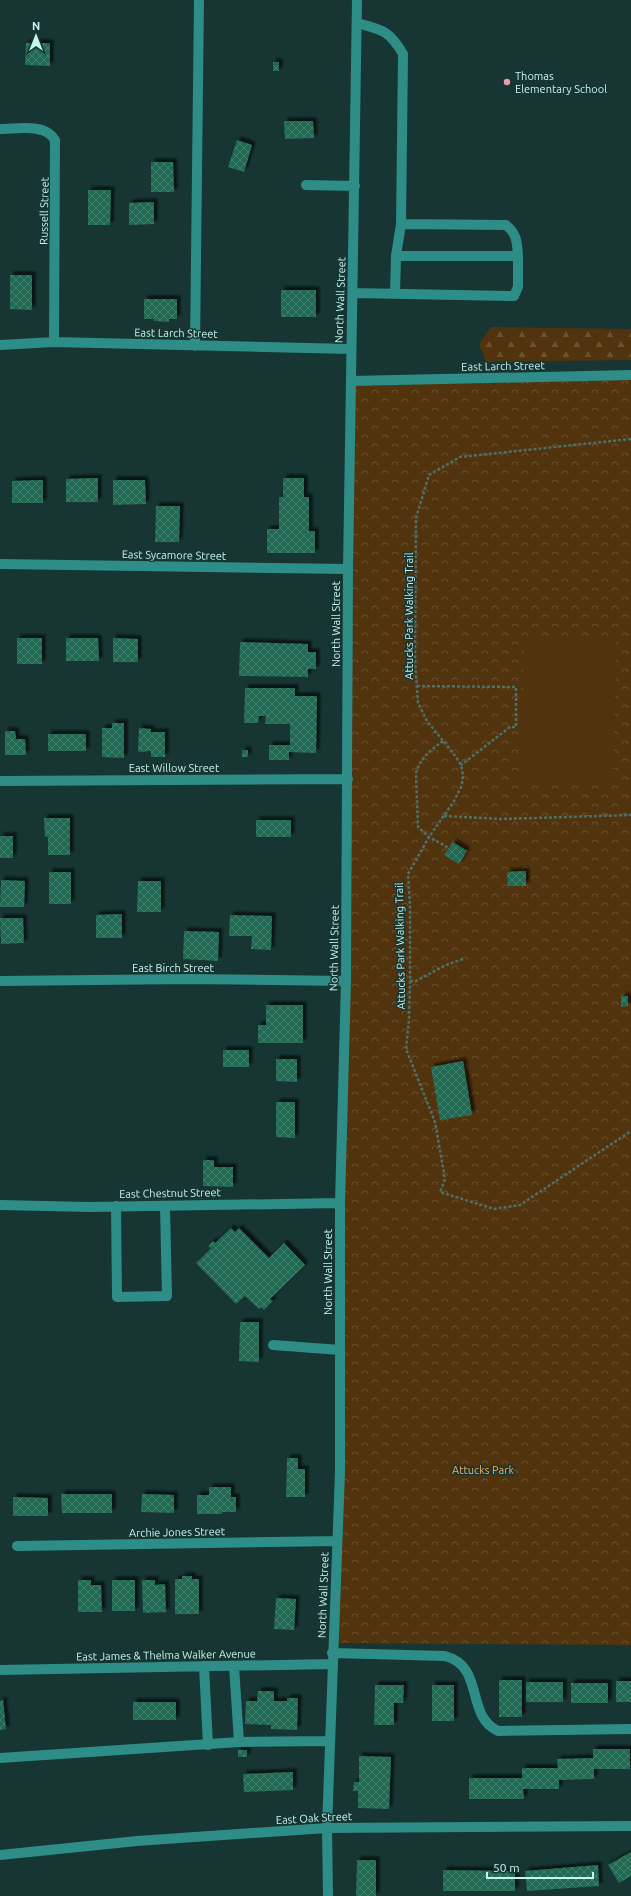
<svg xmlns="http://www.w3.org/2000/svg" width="631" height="1896" font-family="Ubuntu,sans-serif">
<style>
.forest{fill:url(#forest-firs)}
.park{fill:url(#park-crowns)}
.garden{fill:#51330e}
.building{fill:url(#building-cross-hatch);filter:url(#shadow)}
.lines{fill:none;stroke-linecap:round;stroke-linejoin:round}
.path{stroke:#4d706d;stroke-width:2.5;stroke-dasharray:3 2;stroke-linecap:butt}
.minor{stroke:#2e8d86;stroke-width:10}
.poi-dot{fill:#f39aaa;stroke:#163533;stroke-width:1.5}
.labels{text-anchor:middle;stroke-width:3;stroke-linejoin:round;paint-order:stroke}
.poi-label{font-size:11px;fill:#c6f4ee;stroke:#163533;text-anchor:start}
.street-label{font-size:11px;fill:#c6f4ee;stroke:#163533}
.park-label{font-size:11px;fill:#fcb35f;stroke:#163533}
</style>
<defs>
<pattern id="forest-firs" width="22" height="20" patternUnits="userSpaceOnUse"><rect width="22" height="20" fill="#51330e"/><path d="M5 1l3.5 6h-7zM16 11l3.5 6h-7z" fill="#695131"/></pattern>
<pattern id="park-crowns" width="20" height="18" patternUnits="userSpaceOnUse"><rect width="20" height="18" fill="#51330e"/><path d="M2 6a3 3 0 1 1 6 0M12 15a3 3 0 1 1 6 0" fill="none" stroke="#695131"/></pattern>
<pattern id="building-cross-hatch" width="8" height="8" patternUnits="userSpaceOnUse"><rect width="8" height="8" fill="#216952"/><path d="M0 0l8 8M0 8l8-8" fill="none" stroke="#407f6b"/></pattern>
<filter id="shadow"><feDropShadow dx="3.5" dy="-3.5" stdDeviation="1" flood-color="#0009"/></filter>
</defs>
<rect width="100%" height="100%" fill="#163533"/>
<path class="forest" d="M491 327 631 329V360L486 362 479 344Z"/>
<path class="park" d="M631 375V1645L333 1643 351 381Z"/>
<path class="garden" d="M524 640 616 641 613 783 521 780Z"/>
<path class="building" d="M26 43H50V66L25 65Z
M273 62H279V71H273Z
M284 121H313L314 138 285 139Z
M237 140 252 145 244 172 228 167Z
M151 162H173L174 192H151Z
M88 190H111L110 225H88Z
M154 202V224L129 225V203Z
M10 275H32V310L10 309Z
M281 290H316V317H281Z
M144 299H177V319H169V322L154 321V319H144Z
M98 478V502H66V479Z
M283 478H304V497H309V531H315V553H267V529H279V497H283Z
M43 480V503H12V481Z
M113 480H145L146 504 113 505Z
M156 506H180L179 542H155Z
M17 638H42V664H17Z
M66 638H98L99 661H66Z
M113 638 138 639V662H113Z
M240 642 308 644V652H316V669H308V677L239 676Z
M245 688H295V696H317L316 753 289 752V760H269V745H290V724H265L266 716H259L258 723H244Z
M112 723H124V758L102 757V728H112Z
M139 728 151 729V732H165V757H151V751L138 752Z
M5 731H15L16 739H25L26 755H5Z
M48 734H86V751H48Z
M242 750H248V757H242Z
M44 818H70V855H48V837H45Z
M256 820H291V837H256Z
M0 836H13V858H0Z
M453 842 467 851 459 864 444 855Z
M526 871V886H508L507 872Z
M49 872H71V904H49Z
M1 880 25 881 24 907H0Z
M138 881H161V912H137Z
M122 914V938H96V915Z
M230 915 272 916 271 950 251 949 252 936H229Z
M0 918H23L24 943 1 944Z
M184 931 219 932 218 961 183 959Z
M621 996H628V1006L621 1007Z
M266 1005H303V1043H258V1025H266Z
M223 1050H249V1067H223Z
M276 1059H297V1082L276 1081Z
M463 1061 472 1115 440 1120 431 1067Z
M276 1102H295V1138L276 1137Z
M203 1160H214V1167H233V1187L203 1186Z
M231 1228 235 1232 239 1228 269 1258 284 1243 305 1265 270 1299 273 1301 264 1310 261 1307 259 1309 245 1296 236 1304 196 1263 211 1248 208 1246 213 1241 215 1243Z
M240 1322H259V1362L239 1361Z
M287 1458H298V1469H305V1497H286Z
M209 1487H231V1497H236V1512H222V1514H197V1495H209Z
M61 1494H112V1513H62Z
M142 1494 174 1495V1513L141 1512Z
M13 1497 48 1498V1516H13Z
M182 1576H192V1579H199V1614H175V1579H182Z
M78 1580H91V1585H101L102 1612H78Z
M112 1580H135V1611H112Z
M142 1580H155V1585L165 1584 166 1612 143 1613Z
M276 1598 296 1599 294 1630 274 1629Z
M499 1680H522V1717H499Z
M616 1681H631V1702H616Z
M526 1682H563V1702H526Z
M571 1683H608V1703H571Z
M375 1685H404L403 1703H394V1725H374Z
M432 1685H454V1721H432Z
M258 1691H274V1701H287V1698H298L297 1730 271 1729V1725L245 1724 246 1701H257Z
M3 1700 6 1729 0 1730V1701Z
M133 1702H176V1720H133Z
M593 1749H630V1769H594V1779L559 1780V1789H523L524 1799H469V1778H522V1768H558L557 1759 593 1758Z
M238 1750H247V1757H238Z
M359 1756 391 1757 389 1809 358 1808V1791H353L354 1782H359Z
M293 1772V1790L244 1792 243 1774Z
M631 1852V1876L619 1883 608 1865Z
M357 1860H376V1896H356Z
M598 1865 599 1886 527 1891 525 1871Z
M443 1870 515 1871V1891H443Z"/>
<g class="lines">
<path class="path" d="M631 439 460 457 429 475 416 518 415 662 418 703 427 721 456 757 461 765 463 775 462 785 454 801 429 837 408 874 410 904V981L409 1020 406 1049 435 1122 445 1179 440 1192 494 1209 520 1205 631 1131
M417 686 516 687V727H510L461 765
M443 741C431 750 420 758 416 773L418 827 429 837 449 848
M444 816 501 819 631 815
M410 981H416L446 965 463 959"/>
<path class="minor" d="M357 23C382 30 389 30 403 54L401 224 506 225C517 234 517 242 518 256
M0 129C18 129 45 123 55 140L54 342
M306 185 355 186
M396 256 401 224
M353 293 514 296 518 287V256H396L395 294
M0 345 54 342 351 349
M195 346 199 0
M351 381 631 375
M0 564 348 569
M0 781 348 779
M0 981 189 979 346 981
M0 1205 90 1207 340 1203
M116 1206 117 1297 167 1296 165 1206
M273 1345 340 1350
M17 1546 337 1541
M332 1653 445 1656C485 1666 465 1716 498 1731L631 1729
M204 1666 208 1745
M234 1666 239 1742
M0 1670 332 1664
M0 1758 239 1742 329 1741
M0 1855 137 1841 327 1828 631 1826
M328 1896 327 1828 340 1471V1203L346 981 348 569 357 0"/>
</g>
<circle class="poi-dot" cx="507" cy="82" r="4"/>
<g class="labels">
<g class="poi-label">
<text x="515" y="80">Thomas<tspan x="515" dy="13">Elementary School</tspan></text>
</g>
<g class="street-label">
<text transform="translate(44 211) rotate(-89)" y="4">Russell Street</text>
<text transform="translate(340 300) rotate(-88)" y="4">North Wall Street</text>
<text transform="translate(176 333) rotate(1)" y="4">East Larch Street</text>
<text transform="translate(503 366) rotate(-1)" y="4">East Larch Street</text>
<text transform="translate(174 555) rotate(1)" y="4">East Sycamore Street</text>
<text transform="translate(409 616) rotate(-90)" y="4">Attucks Park Walking Trail</text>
<text transform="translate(336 624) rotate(-90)" y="4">North Wall Street</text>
<text x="174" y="772">East Willow Street</text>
<text transform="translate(400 946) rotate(-91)" y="4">Attucks Park Walking Trail</text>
<text transform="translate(334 948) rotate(-89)" y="4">North Wall Street</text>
<text x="173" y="972">East Birch Street</text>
<text transform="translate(170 1193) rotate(-1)" y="4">East Chestnut Street</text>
<text transform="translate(328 1272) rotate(-90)" y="4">North Wall Street</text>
<text transform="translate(177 1532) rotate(-1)" y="4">Archie Jones Street</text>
<text transform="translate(323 1595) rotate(-88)" y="4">North Wall Street</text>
<text transform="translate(166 1655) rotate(-1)" y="4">East James &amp; Thelma Walker Avenue</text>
<text transform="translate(314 1818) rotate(-3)" y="4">East Oak Street</text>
</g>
<g class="park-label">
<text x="483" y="1474">Attucks Park</text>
</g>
</g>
<g transform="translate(36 36)" stroke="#163533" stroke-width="3" paint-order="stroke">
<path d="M0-3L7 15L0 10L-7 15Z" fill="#c6f4ee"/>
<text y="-6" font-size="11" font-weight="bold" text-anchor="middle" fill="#c6f4ee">N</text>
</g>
<path d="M487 1872v6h106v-6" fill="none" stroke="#c6f4ee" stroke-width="2"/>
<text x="493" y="1872" font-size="12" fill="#c6f4ee" stroke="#163533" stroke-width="3" paint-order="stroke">50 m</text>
</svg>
